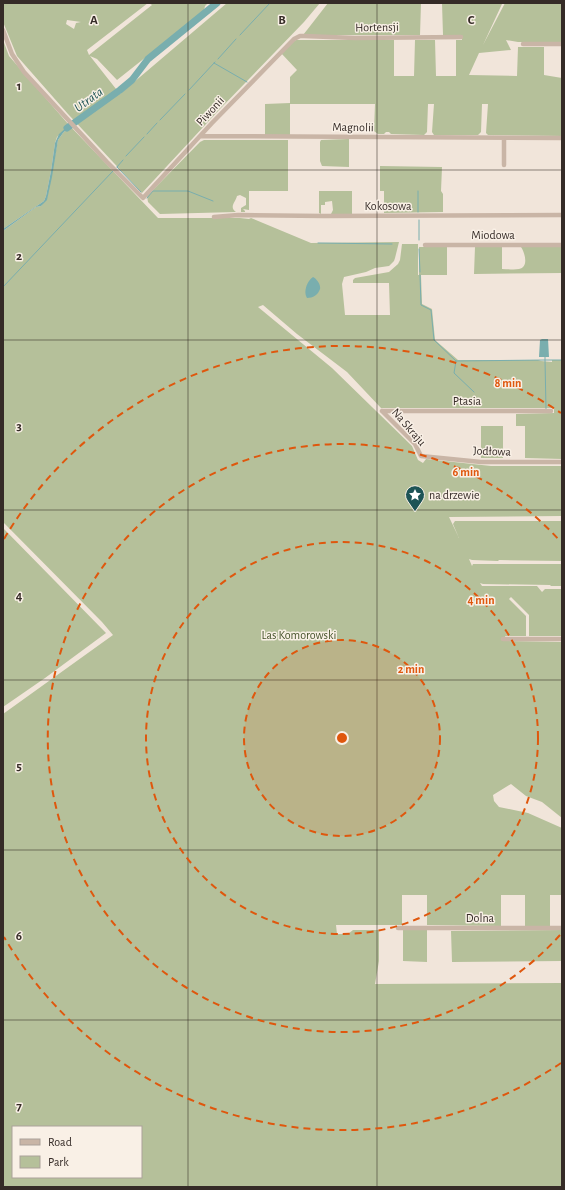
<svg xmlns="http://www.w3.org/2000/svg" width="565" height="1190" font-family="'Alegreya Sans',sans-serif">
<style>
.green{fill:#b5c09a;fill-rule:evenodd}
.water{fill:#79aeae}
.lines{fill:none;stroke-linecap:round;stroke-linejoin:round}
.stream{stroke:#79aeae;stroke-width:1}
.river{stroke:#79aeae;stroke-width:7}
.street{stroke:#c9b5a6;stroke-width:4.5}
.grid{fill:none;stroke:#352b27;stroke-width:1;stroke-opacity:0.55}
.ring{fill:none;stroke:#df570d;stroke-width:2;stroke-dasharray:7 5}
.labels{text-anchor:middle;stroke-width:3;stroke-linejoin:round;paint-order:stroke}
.street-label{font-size:12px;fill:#352b27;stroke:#f9f0e6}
.poi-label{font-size:12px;fill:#352b27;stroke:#f9f0e6;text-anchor:start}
.park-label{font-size:12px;fill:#46532b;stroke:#f9f0e6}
.water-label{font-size:13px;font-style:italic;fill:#1d5456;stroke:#f9f0e6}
.grid-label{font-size:13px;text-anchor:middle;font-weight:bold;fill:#352b27;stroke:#f9f0e6;stroke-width:3;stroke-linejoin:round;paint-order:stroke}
.centre{fill:#df570d;stroke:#f9f0e6;stroke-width:2}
.ring-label{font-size:12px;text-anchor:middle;font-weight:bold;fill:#df570d;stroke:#f9f0e6;stroke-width:3;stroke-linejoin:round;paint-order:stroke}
</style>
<rect width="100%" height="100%" fill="#f1e5da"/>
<path class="green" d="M3 3H148L87 50 89 55 152 5 149 3H208L205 6 204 11 117 80 97 59 90 56 120 94 227 3H320L304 22 219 110 142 193 68 114 17 56 3 22ZM67 20 81 22 76 23 74 29 66 24Z
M328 3H421L420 35H303L307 30Z
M442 3 502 4 483 45 505 3H562V42H518L506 40 511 50 479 53 469 75 517 76 518 47H544V75L562 78V136L488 135 486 133 488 104H482L481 132 478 135H434L432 132 434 104H428L427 132 424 135 391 134 389 132H386L384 134H378L374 131 375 104H290V135H265V104L290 103V77L297 70 281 53 291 43 296 40H394V76H414L415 40H435L436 76H456V40H462L461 35H443Z
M3 40 9 56 69 125 57 137 55 143 51 171 46 196 44 201 3 229Z
M70 126 158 218H240L249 219 251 218 311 243 399 242 395 258 394 261 389 266 375 268 366 272 344 277 342 284 345 315H390L389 283H353V280L355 278 389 272 398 264 400 260 402 244H418V275H419V247H447V275H421L422 304 432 309 435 340 458 360H538L541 361 552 362V360H562V459L525 458V426H516V414L554 413V408H381L347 372 297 334 263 305 258 307 332 368 412 446 418 460 423 463 426 459 491 466H562V516L449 517 459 538 453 524 455 521H562V561L499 560 498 561 472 560 469 559 472 566 473 564H562V586H551L550 585 483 584 480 583 482 586H537L542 592 545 589H562V636H529V615L511 597 509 599 526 616V636H505L506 641 562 642V818L542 802 526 796 511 784 493 795 494 801 499 807 528 813 562 828V895H550V926H525V895H501V926L427 925V895H402V925H336L337 934H348L353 930H379V961L375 984 562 983V1187H3V714L113 635 102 622 3 522V231L36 207 41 206 47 197 58 140 63 133ZM13 1127H141V1177H13Z
M349 139V167L322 166 320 161V142L321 140Z
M204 140H288V191H249V210L243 209 245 211V212H241V208L246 205V198L240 195 237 196C235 203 229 207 236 212L160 214 148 202 147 196 200 142Z
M380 166 442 167 441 191 443 194V212L384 213V191H380Z
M319 191H352V214H331L333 210 332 201 325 202V205H321V214L319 213Z
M475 247H502V269C507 269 514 270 519 269 529 267 525 253 521 247H562V273L474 274Z
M481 426H503V458H481Z
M3 528 106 633 45 678 3 707Z
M403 930H427V962L403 961Z
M562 930V961L452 962 451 931Z"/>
<path class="water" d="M69 125 70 126 63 133 58 140 52 177 47 200 41 206 36 207 3 231V229L44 201 46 196 51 171 55 143 59 134Z
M313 277C317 279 321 285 320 289 318 295 313 298 307 298 303 292 307 281 313 277Z
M542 339H548L549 357H539L540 340Z"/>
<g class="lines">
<path class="stream" d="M240 35 270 3
M218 59 236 39
M214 63 247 82
M189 90 215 62
M160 120 185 94
M147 134 157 123
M126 156 144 137
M117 167 141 192
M117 167 123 160
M418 191V212
M147 198 153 191H188L213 201
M419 220V240
M318 243 392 244
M419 249 420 272
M420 275 421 305 431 310 434 340 456 361 545 360 546 409
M3 287 113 171
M545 357V360H562
M456 361 454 373 474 392"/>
<path class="river" d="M67 128 120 90 132 80 148 59 217 3"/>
<path class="street" d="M3 30 12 54 24 72 107 162 143 198 212 123 294 39 300 36H304L355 38 461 37
M523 44H562
M201 136 562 138
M504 165V138
M214 217 238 215 324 216 562 215
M425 245H562
M382 411 415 444 421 456 481 462H562
M382 411H551
M503 639H562
M398 928H562"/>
</g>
<path class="grid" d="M188 3V1187M377 3V1187M3 170H562M3 340H562M3 510H562M3 680H562M3 850H562M3 1020H562"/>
<circle cx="342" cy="738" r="98" fill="#df570d" fill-opacity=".12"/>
<g class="ring">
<circle cx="342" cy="738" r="98"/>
<circle cx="342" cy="738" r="196"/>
<path d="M560 935A294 294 0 1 1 560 541"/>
<path d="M561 1063A392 392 0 0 1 4 937M4 539A392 392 0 0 1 561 413"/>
</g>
<defs>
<g id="sight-pin" transform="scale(1)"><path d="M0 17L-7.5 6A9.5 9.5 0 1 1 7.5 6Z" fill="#1d5456" stroke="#f9f0e6"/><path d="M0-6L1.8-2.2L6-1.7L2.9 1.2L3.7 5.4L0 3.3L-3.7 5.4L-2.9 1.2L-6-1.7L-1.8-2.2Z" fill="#fff"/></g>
</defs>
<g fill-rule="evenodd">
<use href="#sight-pin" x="415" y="495"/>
</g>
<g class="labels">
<g class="street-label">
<text transform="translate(377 27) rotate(-1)" y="4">Hortensji</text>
<text transform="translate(210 111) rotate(-47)" y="4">Piwonii</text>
<text transform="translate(353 127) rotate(1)" y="4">Magnolii</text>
<text x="388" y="210">Kokosowa</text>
<text x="493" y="239">Miodowa</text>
<text x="467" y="405">Ptasia</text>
<text transform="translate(409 427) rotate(49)" y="4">Na Skraju</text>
<text transform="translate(492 451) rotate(2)" y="4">Jodłowa</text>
<text x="480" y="922">Dolna</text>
</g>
<g class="poi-label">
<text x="429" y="499">na drzewie</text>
</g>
<g class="park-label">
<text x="299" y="639">Las Komorowski</text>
</g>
<g class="water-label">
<text transform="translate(88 99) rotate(-36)" y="5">Utrata</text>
</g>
</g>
<g class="grid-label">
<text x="94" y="24">A</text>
<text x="282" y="24">B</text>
<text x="471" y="24">C</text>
<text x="19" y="90">1</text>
<text x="19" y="260">2</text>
<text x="19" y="430">3</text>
<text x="19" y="600">4</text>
<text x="19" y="770">5</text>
<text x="19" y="940">6</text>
<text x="19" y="1110">7</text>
</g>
<circle cx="342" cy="738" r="6" class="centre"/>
<g class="ring-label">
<text x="508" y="387">8 min</text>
<text x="466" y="476">6 min</text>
<text x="481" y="604">4 min</text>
<text x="411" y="673">2 min</text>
</g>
<rect width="565" height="1190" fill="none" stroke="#352b27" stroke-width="8"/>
<rect x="12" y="1126" width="130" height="52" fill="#f9f0e6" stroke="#aba19a"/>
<rect x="20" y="1139" width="20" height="6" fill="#c9b5a6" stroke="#aba19a"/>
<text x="48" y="1146" font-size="12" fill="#352b27">Road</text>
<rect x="20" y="1156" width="20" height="12" fill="#b5c09a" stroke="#aba19a"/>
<text x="48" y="1166" font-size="12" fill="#352b27">Park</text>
</svg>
